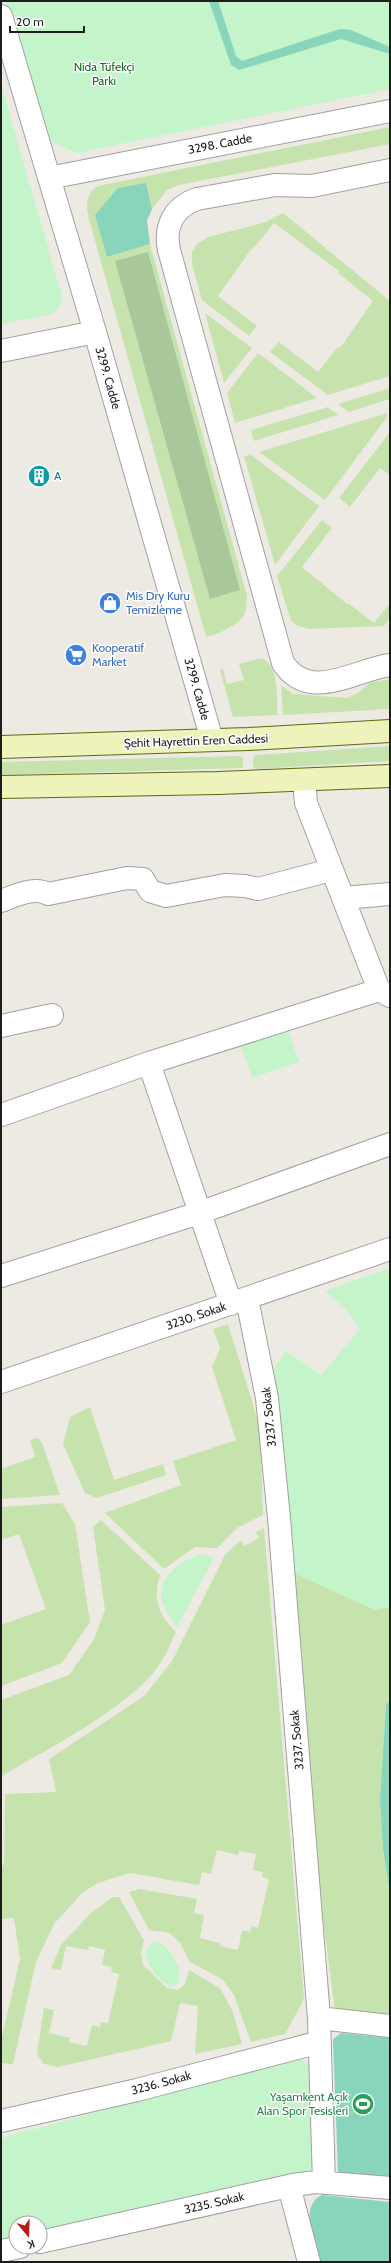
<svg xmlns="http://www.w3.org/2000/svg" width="391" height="2263" font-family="Cabin,sans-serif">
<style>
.grass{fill:#c6e3ae}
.forest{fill:#a8c89c}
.park{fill:#c4f4ca}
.pitch{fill:#89d5bb}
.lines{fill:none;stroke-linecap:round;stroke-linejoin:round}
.minor-casing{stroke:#a1a1a1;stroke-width:24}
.secondary-casing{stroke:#5b690f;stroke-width:24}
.minor{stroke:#fff;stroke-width:22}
.secondary{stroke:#eef3bc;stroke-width:22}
.labels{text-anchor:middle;stroke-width:3;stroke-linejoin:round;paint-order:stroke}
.park-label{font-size:12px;fill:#167021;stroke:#fff}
.street-label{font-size:12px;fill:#1d1d1d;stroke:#fff}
.culture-label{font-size:12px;fill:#0d838f;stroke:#fff;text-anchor:start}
.shop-label{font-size:12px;fill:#366cbe;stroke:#fff;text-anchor:start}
.leisure-label{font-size:12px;fill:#27864d;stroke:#fff;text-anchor:end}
</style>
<rect width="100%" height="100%" fill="#edeae4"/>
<path class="grass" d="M390 127V144L179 185 167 190 152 209 146 183 107 257 150 244 247 596C246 601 247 607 245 612 240 625 219 634 206 637L89 219C86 206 85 194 98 186Z
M283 213 390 301V376L328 395 270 352 279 342 318 372 338 347 340 348 373 301 338 273 339 271 274 223 253 249 252 248 218 296 257 326 249 336 202 300 192 264V252L197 244 208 237 263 223Z
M205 313 252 348 224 383Z
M258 353 317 398 235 423 227 393Z
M390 388V399L349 412 338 404Z
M328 407 338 415 254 441 251 430Z
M387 413V417L325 500 259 452Z
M390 432V475L380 468 350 507 339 498Z
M251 455 319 506 275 565 244 456Z
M322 520 332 528 302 567 347 604 348 603 374 623 390 603V618L384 626 308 629 296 625 291 621 277 576Z
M262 658C280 667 276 698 278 715L233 717 220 670 223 668 227 684 244 680 239 664Z
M390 679V709L283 715 281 685 293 694 347 698 358 693 369 683Z
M390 746V761L256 769 253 766V757L256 755Z
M238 756 243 757V767L241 768 1 775V762Z
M228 1324 260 1427 263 1515 237 1528 217 1548 195 1547 164 1569 105 1513 181 1485 173 1461 236 1440 212 1367 220 1348 213 1329Z
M90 1407 114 1480 163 1464 166 1475 97 1498 85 1493 63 1444 70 1417Z
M38 1438 42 1443 60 1495 1 1499V1469L35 1457 30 1440Z
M390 1459V1700L386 1705 380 1800 383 1849 390 1894V2017L335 2011 316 1864 293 1573Z
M62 1503 75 1524 90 1622 62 1663 1 1686V1625L46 1609 19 1534 1 1540V1507Z
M101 1520 160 1575C152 1599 159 1615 176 1632 171 1642 167 1653 161 1662 134 1706 46 1749 1 1777V1700L69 1675 94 1639 105 1610 93 1527Z
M264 1528 304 1999 285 2034 251 2042 234 1995 222 1979 190 1962 180 1943 170 1933 149 1930 129 1892 140 1889 197 1899 194 1913 204 1915 200 1938 220 1943V1946L238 1950 242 1930 250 1932 252 1926 258 1928 269 1879 262 1877 263 1872 253 1870 256 1854 239 1851 238 1855 217 1850 211 1874 202 1872 199 1885 130 1873 98 1883 83 1892 54 1924 36 1962 13 2064 1 2063V2041L20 1959 14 1918 1 1919V1869L4 1863 5 1794 56 1792 49 1759 144 1696 172 1661 225 1555 241 1540 244 1546 259 1538 256 1532Z
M113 1897H119L144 1940 141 1953 143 1965 167 1988 178 1990 185 1984 189 1970 220 1988 233 2012 242 2044 195 2054 198 2006 180 2003 171 2041 58 2067 44 2064 37 2054 44 2008 54 2010 49 2033 70 2038 69 2042 87 2046 92 2025 100 2027 101 2022 108 2023 119 1974 111 1972 112 1967 102 1965 105 1950 89 1946 88 1950 66 1946 61 1970 51 1968 61 1945 92 1912Z"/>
<path class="forest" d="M148 252 240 590 210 599 115 261Z"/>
<path class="park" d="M6 1H390V89L77 153 52 142 45 131Z
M1 84 62 297 59 308 52 314 1 324Z
M288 1029 299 1062 252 1078 241 1045Z
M390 1268V1607L375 1610 293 1573 273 1370 286 1351 321 1375 360 1329 346 1309 325 1291Z
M203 1554 214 1558 177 1627C169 1616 158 1601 162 1587 167 1570 187 1557 203 1554Z
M154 1940C169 1946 184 1966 178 1983L171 1987C158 1979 148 1967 145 1953Z
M293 2059C303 2059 309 2062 312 2072V2166L309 2172 40 2236V2223H16V2239L1 2237V2138Z"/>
<path class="pitch" d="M209 1H218L236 56 242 61 340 29 351 30 390 47V54L341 39 239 70 231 65Z
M146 183 152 209 147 221 150 244 107 257 95 215 118 188Z
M390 1700V1894L383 1849 380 1800 386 1705Z
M341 2033 390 2038V2182L338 2173 333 2039Z
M322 2195 390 2202V2262H319C315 2243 298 2206 322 2195Z"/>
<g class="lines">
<g class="minor-casing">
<path id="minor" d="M1 16 95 332 212 740
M390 170 312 186 275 185 197 199C174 207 164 226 169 250L283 663C310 703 354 670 390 665
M49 178 390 111
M1 351 95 332
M304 780 306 803 379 990
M343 898 390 894
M1 901C15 896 34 886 48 894L127 878 143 879 150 891 166 896 225 885 245 886 258 889 331 870
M1 1026 52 1015
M149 1063 231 1304
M1 1115 149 1063 379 990 390 996
M1 1276 199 1213 390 1144
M247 1299 267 1398 279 1518 319 2018 324 2183
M1 1382 390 1249
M319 2018 390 2026
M1 2121 137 2090 320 2042
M289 2186 309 2262
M40 2242 293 2185 316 2182 390 2188
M1 2251 20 2247"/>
</g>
<g class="secondary-casing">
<path id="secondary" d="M1 747 248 739 390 731
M1 787 218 783 390 776"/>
</g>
<use href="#minor" class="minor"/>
<use href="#secondary" class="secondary"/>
</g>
<defs>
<g id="building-disc" transform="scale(1.15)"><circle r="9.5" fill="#0f9aa8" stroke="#fff"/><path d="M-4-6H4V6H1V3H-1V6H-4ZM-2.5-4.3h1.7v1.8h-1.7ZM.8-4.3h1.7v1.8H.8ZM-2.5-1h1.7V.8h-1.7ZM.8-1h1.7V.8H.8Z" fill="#fff"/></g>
<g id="shop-disc" transform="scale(1.15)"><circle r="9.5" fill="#3f7fe0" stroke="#fff"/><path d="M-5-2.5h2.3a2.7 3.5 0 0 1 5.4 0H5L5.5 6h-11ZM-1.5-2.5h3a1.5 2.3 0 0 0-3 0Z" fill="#fff"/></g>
<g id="supermarket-disc" transform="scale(1.15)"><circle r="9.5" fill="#3f7fe0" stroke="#fff"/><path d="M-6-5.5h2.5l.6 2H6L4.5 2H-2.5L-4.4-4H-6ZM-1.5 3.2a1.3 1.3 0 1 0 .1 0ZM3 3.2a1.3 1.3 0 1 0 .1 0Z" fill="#fff"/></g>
<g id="stadium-disc" transform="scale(1.15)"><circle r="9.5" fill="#2e9e5b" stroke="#fff"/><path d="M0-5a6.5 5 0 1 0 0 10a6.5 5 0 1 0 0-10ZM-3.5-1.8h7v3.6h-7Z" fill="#fff"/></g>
</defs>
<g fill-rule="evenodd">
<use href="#building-disc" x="39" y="476"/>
<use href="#shop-disc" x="110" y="603"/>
<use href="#supermarket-disc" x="76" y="655"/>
<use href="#stadium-disc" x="363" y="2104"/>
</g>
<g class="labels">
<g class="park-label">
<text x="104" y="71">Nida Tüfekçi<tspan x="104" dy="14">Parkı</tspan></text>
</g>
<g class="street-label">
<text transform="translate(220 144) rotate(-11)" y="4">3298. Cadde</text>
<text transform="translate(108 378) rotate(74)" y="4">3299. Cadde</text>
<text transform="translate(197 689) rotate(74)" y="4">3299. Cadde</text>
<text transform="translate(196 741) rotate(-2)" y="4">Şehit Hayrettin Eren Caddesi</text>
<text transform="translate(196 1316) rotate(-19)" y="4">3230. Sokak</text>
<text transform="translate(269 1417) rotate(-96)" y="4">3237. Sokak</text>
<text transform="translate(297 1740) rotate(-95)" y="4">3237. Sokak</text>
<text transform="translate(161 2083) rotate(-15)" y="4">3236. Sokak</text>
<text transform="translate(214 2203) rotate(-13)" y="4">3235. Sokak</text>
</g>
<g class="culture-label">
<text x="54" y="480">A</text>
</g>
<g class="shop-label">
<text x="126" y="600">Mis Dry Kuru<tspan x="126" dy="14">Temizleme</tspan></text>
<text x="92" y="652">Kooperatif<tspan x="92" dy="14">Market</tspan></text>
</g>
<g class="leisure-label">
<text x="348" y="2101">Yaşamkent Açık<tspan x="348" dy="14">Alan Spor Tesisleri</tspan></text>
</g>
</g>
<rect width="391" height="2263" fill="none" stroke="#1d1d1d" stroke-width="4"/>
<g transform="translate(28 2235) rotate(161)"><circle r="19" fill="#ffffff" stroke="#a5a5a5"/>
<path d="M0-3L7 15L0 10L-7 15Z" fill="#b61a13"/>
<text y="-6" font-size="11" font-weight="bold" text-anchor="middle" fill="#1d1d1d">K</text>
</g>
<path d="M10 26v6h74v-6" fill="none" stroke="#1d1d1d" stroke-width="2"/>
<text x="16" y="26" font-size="12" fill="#1d1d1d" stroke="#ffffff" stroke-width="3" paint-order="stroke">20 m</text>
</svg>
